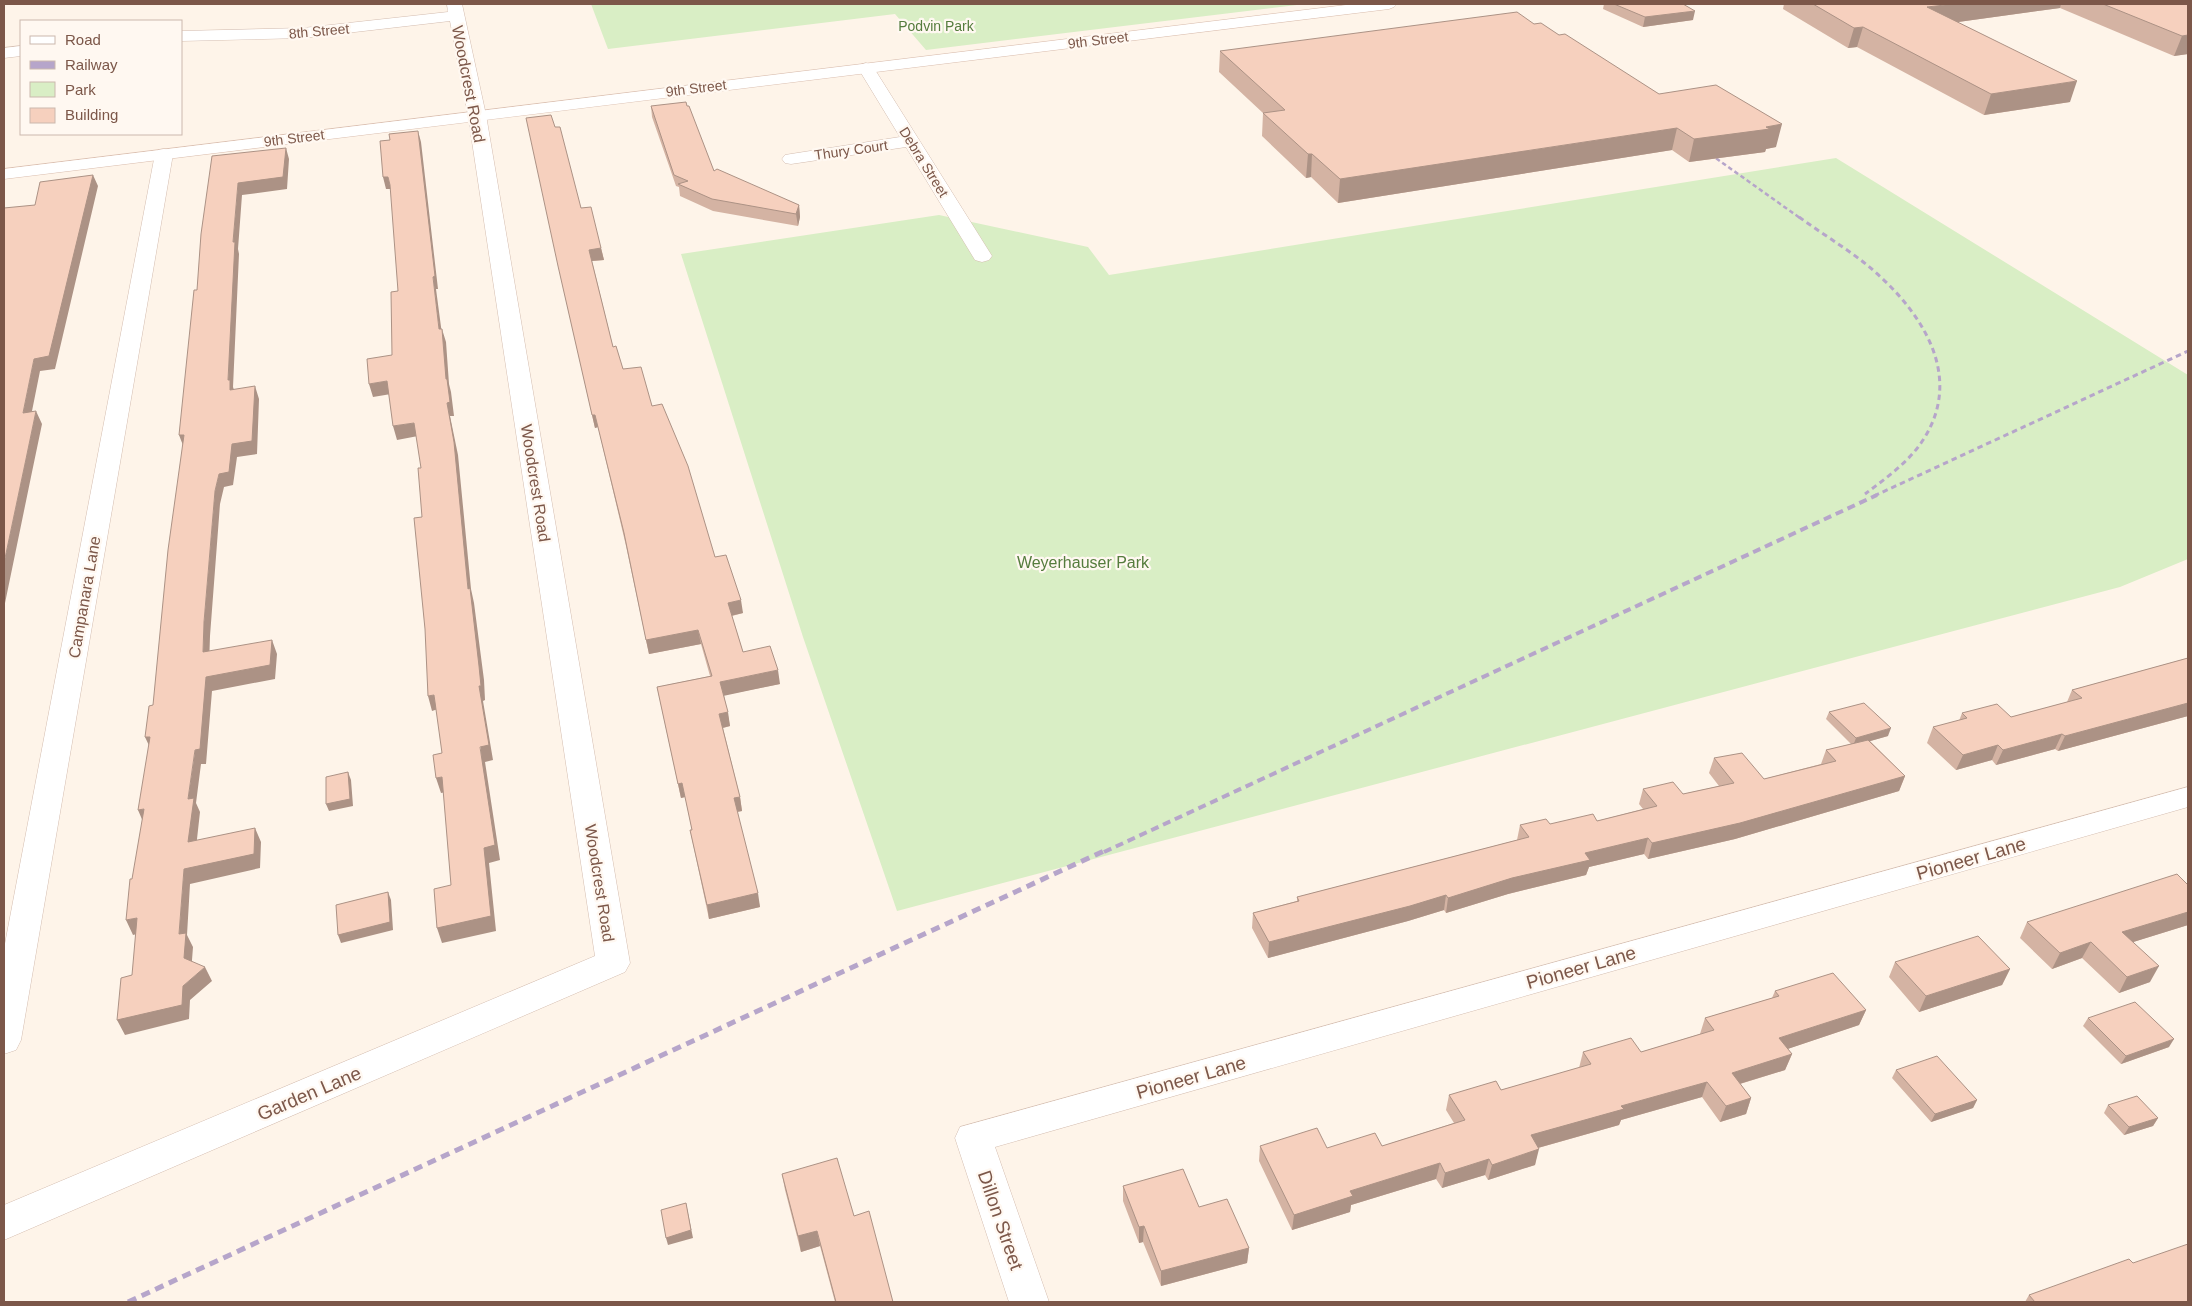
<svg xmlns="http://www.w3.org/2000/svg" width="2192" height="1306" font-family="Helvetica,sans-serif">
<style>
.green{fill:#d9eec5}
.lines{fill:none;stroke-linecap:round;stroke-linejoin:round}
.street-casing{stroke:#d4bdb0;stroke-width:1}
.secondary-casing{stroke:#dabeaf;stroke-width:1}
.street{fill:#fff;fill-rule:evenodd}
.secondary{fill:#fff;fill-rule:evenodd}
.rail-far3{stroke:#b6a5ca;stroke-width:2.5;stroke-dasharray:4.5 3;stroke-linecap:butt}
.rail-far2{stroke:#b6a5ca;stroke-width:3;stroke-dasharray:5.5 4;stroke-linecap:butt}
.rail-far1{stroke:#b6a5ca;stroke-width:4;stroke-dasharray:8 5;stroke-linecap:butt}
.rail{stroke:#b6a5ca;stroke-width:5;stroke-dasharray:9 6;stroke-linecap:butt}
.wall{fill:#d4b3a3}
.shaded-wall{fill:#ac9285}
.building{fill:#f6d0be;stroke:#ac9285}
.labels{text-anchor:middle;stroke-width:4.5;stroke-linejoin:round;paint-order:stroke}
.far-park-label{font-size:14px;fill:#557c3d;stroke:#fff8f1}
.far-street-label{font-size:14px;fill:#7c5749;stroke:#fff8f1}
.street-label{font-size:16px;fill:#7c5749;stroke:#fff8f1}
.park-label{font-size:16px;fill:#557c3d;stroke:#fff8f1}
.near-street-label{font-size:19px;fill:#7c5749;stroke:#fff8f1}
</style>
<rect width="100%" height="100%" fill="#fef4e9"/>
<path class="green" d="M591 4H1305L926 50 895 14 608 49Z
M1836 158 2188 375V559L2120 587 897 911 803 637 681 254 939 215 1088 247 1109 275Z"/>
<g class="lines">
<g class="street-casing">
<path id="street" d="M447 4H462L486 115 630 963 625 972 4 1240V1205L595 956 468 115 450 21 303 38 181 41V31L303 28 448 12Z
M21 46V56L4 58V48Z
M866 63 872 65 992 256 989 260 982 262 975 260 906 147 791 164 785 163 782 159 785 155 791 154 900 137 858 68 860 65Z
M164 149 170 150 173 154 21 1040 16 1050 4 1054V949L155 154 158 150Z
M2188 787V807L995 1147 1049 1302H1009L955 1138 960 1127Z"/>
</g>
<g class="secondary-casing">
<path id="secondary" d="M1354 4H1397L1394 7 1389 9 4 179V169Z"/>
</g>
<use href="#street" class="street"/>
<use href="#secondary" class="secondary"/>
<path class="rail-far3" d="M1710 154 1800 218"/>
<path class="rail-far2" d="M1799 217C1821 233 1846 248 1867 265 1919 308 1966 374 1923 440 1909 462 1886 478 1865 494
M1874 496 2188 351"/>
<path class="rail-far1" d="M1104 852 1877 495"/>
<path class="rail" d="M128 1302 1106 850"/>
</g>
<path class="wall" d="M1604 4H1683L1693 20 1643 27 1603 9Z
M1784 4H2188V54L2174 56 2060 8 1958 22 2070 102 1984 115 1857 47 1848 48 1783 9Z
M1534 24 1559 35 1659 94 1776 147 1766 149 1765 152 1689 162 1672 150 1338 203 1311 177 1306 178 1262 136 1263 113 1219 72 1220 51Z
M651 106 714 171 799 205 800 217 798 226 713 211 680 196 679 187 676 186 652 117Z
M581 208 601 248 604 260 592 261 613 347 623 369 652 406 715 557 743 613 732 616 743 652 780 684 724 695 730 726 723 728 740 797 742 811 737 812 760 907 709 919 690 830H692L685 797 681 798 657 687 710 676 701 644 649 654 626 546 598 427 595 428 561 278Z
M2188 658V716L2058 751 2055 749 1996 765 1992 760 1956 770 1927 743 1933 727 1959 721 1962 713 2011 717 2067 702 2072 690Z
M1829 712 1888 736 1870 741 1905 776 1899 791 1735 839 1648 859 1644 854 1589 867 1586 875 1508 894 1446 913 1444 910 1408 921 1268 958 1252 928 1253 913 1297 901V897L1517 840 1520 825 1550 824 1597 821 1643 809 1639 804 1643 789 1683 794 1719 786 1709 773 1714 758 1764 779 1821 764 1826 750 1851 744 1826 719Z
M2188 885V925L2133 942 2150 982 2119 993 2082 958 2052 969 2020 938 2027 922Z
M1895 962 2010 969 2002 985 1919 1012 1889 977Z
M1775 991 1866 1010 1859 1025 1787 1049 1792 1054 1785 1070 1740 1084 1751 1098 1746 1114 1720 1122 1702 1097 1621 1120 1619 1125 1538 1148 1535 1165 1488 1180 1485 1175 1442 1188 1436 1179 1351 1205 1350 1212 1292 1230 1259 1161 1260 1146 1327 1148 1382 1146 1454 1123 1446 1110 1449 1095 1501 1090 1579 1068 1583 1052H1641L1700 1034 1705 1018 1772 998Z
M2088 1018 2169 1047 2121 1064 2083 1026Z
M1896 1070 1977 1100 1973 1108 1931 1122 1892 1078Z
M2108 1105 2158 1118 2153 1126 2124 1135 2104 1113Z
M782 1174 854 1216 893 1302H835L820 1246 801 1252 785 1190Z
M1123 1186 1199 1207 1249 1248 1247 1263 1161 1286 1143 1242 1139 1243 1123 1201Z
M2133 1263 2188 1302H2025L2029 1295Z"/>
<path class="shaded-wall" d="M1954 4H2061L2060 8 1922 27 1927 7Z
M1695 11 1693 20 1643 27 1645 17Z
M1863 27 1857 47 1848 48 1854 28Z
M2188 35V54L2174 56 2182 36Z
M2077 81 2070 102 1984 115 1991 94Z
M1782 124 1776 147 1766 149 1765 152 1689 162 1694 139Z
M1677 128 1672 150 1338 203 1340 179Z
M418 131 421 142 438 289H436L443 342 439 329 433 277Z
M286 148 289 159 287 189 242 195 238 249 239 254 233 387 235 393 230 390 228 380 233 242 238 183Z
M1308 154H1312L1311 177 1306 178Z
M93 175 98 186 55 369 40 371 29 426 23 413 34 359Z
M383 177H388L391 189H386Z
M799 205 800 217 798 226 796 214Z
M601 248 604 260 591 261 589 250Z
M442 329 446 342 449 384 451 392 454 416H450L458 455 471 589 474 603 484 680 485 700 483 701 493 760 485 762 500 860 489 863 496 931 442 943 437 928 484 848 479 686 447 403Z
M387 381 391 394 373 397 369 384Z
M255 386 259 399 257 454 237 457 233 485 224 487 220 504 210 636 209 666 203 652 204 622 215 491 219 474 232 444Z
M36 411 42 424 32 472 4 608V563Z
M592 415H595L598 427 595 428Z
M414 423 418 436 397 440 393 426Z
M179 435H184V448Z
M741 600 743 613 730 616 728 603Z
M698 630 701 644 649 654 646 640Z
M272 640 277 654 275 679 212 691 206 764H201L196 803 200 812 195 857 188 842V799L206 677Z
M778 670 780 684 723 696 720 682Z
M434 695 438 709 432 711 428 696Z
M2188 703V716L2058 751 2065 736Z
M728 712 730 726 722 728 719 714Z
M1891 728 1888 736 1853 746 1856 738Z
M2062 734 2055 749 1996 765 2003 750Z
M145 737H150L152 752Z
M1998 745 1992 760 1956 770 1963 755Z
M348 772 351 780 353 806 329 811 326 804Z
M1905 776 1899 791 1735 839 1648 859 1652 843Z
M442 777 446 792 441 793 436 778Z
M682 783 685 797 681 798 678 784Z
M740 797 742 811 736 812 734 798Z
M144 809V824L138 810Z
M255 828 261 842 260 868 190 884 187 935 193 947 191 973 184 958 179 934 184 869Z
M1648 838 1644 854 1589 867 1586 875 1508 894 1446 913 1448 898 1585 853Z
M388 892 391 900 393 930 341 943 338 935Z
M758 893 760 907 709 919 707 905Z
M1446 895 1444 910 1408 921 1268 958 1269 942Z
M2188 912V925L2114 948 2122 932Z
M137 918 144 932 133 935 126 920Z
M2091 942 2082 958 2052 969 2060 953Z
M2159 966 2150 982 2119 993 2127 977Z
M205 967 212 981 190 1000 189 1019 125 1035 117 1020 183 986Z
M2010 969 2002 985 1919 1012 1926 996Z
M1866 1010 1859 1025 1773 1054 1779 1038Z
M2174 1039 2169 1047 2121 1064 2126 1056Z
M1792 1054 1785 1070 1726 1088 1732 1073Z
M1707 1082 1702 1097 1621 1120 1619 1125 1527 1151 1531 1135 1621 1106Z
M1751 1098 1746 1114 1720 1122 1726 1106Z
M1977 1100 1973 1108 1931 1122 1935 1114Z
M2158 1118 2153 1126 2124 1135 2129 1127Z
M1539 1149 1535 1165 1488 1180 1492 1165Z
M1489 1159 1485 1175 1442 1188 1445 1173Z
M1440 1163 1436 1179 1351 1205 1350 1212 1292 1230 1294 1215 1350 1191Z
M686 1203 693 1238 668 1245 666 1238Z
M1144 1226 1143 1242 1139 1243V1227Z
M817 1231 820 1246 801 1252 798 1236Z
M1249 1248 1247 1263 1161 1286V1271Z"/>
<path class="building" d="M1614 4H1683L1695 11 1645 17Z
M1813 4H1954L1927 7 2077 81 1991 94 1863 27 1854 28Z
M2103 4H2188V35L2182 36Z
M1517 12 1534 24 1541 23 1559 35 1565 34 1659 94 1716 85 1782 124 1766 127 1770 129 1694 139 1677 128 1340 179 1312 154H1308L1263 113 1285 110 1220 51Z
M686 102 687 106H689L714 171 717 169 799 205 796 214 712 199 678 184 688 181 674 175 651 106Z
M551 115 555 127H560L581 208 591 207 601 248 589 250 613 347 616 346 623 369 641 367 652 406 662 404 688 466 715 557 726 555 741 600 728 603 743 652 770 646 778 670 720 682 728 712 719 714 740 797 734 798 758 893 707 905 690 830H692L682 783 678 784 657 687 712 676 698 630 646 640 624 533 595 415H592L558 266 526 118Z
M418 131 435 276 433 277 439 329H442L446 379H447L450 402 447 403 454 442 468 589 470 588 479 666 481 686H479L489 745 480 747 495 845 484 848 491 916 437 928 434 889 451 885 442 777 436 778 433 755 442 753 434 695 428 696 425 629 414 518 422 517 418 468H421L414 423 393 426 387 381 369 384 367 359 392 355 391 292 398 291 390 185 388 177H383L380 141 390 140 389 134Z
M286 148 283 177 238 183 233 242H235L228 380H230V390L255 386 252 441 232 444 229 472 219 474 215 491 204 622 203 652 272 640 270 665 206 677 200 749 195 750 188 799 194 798 188 842 255 828 254 854 184 869 179 934 186 933 184 958 205 967 183 986 182 1005 117 1020 121 978 132 975 137 918 126 920 130 879H132L144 809 138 810 150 737H145L149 706 153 705 168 550 184 435H179L186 367 194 290H197L201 234 212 156Z
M93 175 49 356 34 359 23 413 36 411 26 459 4 563V208L35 205 40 182Z
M2188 658V703L2065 736 2062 734 2003 750 1998 745 1963 755 1933 727 1967 718 1962 713 1997 704 2011 717 2082 698 2072 690Z
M1864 703 1891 728 1856 738 1829 712Z
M1868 740 1905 776 1740 823 1652 843 1648 838 1585 853 1590 860 1512 878 1448 898 1446 895 1410 906 1269 942 1253 913 1299 901 1297 897 1529 837 1520 825 1546 819 1550 824 1593 814 1597 821 1657 806 1643 789 1673 782 1683 794 1734 783 1714 758 1742 753 1764 779 1836 761 1826 750Z
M348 772 350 799 326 804V777Z
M2177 874 2188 885V912L2122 932 2159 966 2127 977 2091 942 2060 953 2027 922Z
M388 892 390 922 338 935 336 905Z
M1978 936 2010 969 1926 996 1895 962Z
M1833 973 1866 1010 1779 1038 1792 1054 1732 1073 1751 1098 1726 1106 1707 1082 1621 1106 1624 1109 1531 1135 1539 1149 1492 1165 1489 1159 1445 1173 1440 1163 1350 1191 1353 1196 1294 1215 1260 1146 1317 1128 1327 1148 1375 1133 1382 1146 1465 1120 1449 1095 1496 1081 1501 1090 1591 1064 1583 1052 1631 1038 1641 1052 1714 1030 1705 1018 1779 996 1775 991Z
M2135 1002 2174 1039 2126 1056 2088 1018Z
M1937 1056 1977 1100 1935 1114 1896 1070Z
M2137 1096 2158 1118 2129 1127 2108 1105Z
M837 1158 854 1216 869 1211 893 1302H836L817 1231 798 1236 782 1174Z
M1183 1169 1199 1207 1227 1199 1249 1248 1161 1271 1144 1226 1139 1227 1123 1186Z
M686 1203 691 1230 666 1238 661 1210Z
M2188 1244V1302H2035L2029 1295 2129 1259 2133 1263Z"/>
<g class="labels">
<g class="far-park-label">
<text x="936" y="31">Podvin Park</text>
</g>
<g class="far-street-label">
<text transform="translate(319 31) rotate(-5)" y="5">8th Street</text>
<text transform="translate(1098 40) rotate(-7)" y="5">9th Street</text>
<text transform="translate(696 88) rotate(-7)" y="5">9th Street</text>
<text transform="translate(294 138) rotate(-7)" y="5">9th Street</text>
<text transform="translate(851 150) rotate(-8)" y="5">Thury Court</text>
<text transform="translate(924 162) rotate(58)" y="5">Debra Street</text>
</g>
<g class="street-label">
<text transform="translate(469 84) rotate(79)" y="6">Woodcrest Road</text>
<text transform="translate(536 483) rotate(81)" y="6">Woodcrest Road</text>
<text transform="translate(84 597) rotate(-80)" y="6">Campanara Lane</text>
<text transform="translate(600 883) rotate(81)" y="6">Woodcrest Road</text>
</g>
<g class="park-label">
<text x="1083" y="568">Weyerhauser Park</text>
</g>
<g class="near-street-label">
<text transform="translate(1971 858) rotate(-16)" y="7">Pioneer Lane</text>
<text transform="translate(1581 967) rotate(-16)" y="7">Pioneer Lane</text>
<text transform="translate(1191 1077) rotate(-16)" y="7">Pioneer Lane</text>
<text transform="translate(309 1093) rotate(-23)" y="7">Garden Lane</text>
<text transform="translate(1001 1220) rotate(71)" y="7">Dillon Street</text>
</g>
</g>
<rect width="2192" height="1306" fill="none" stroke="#7c5749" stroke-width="10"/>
<rect x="20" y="20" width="162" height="115" fill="#fff8f1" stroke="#cbb8ae"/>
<rect x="30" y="36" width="25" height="8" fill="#ffffff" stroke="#cbb8ae"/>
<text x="65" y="45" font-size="15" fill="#7c5749">Road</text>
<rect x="30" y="61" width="25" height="8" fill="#b6a5ca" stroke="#cbb8ae"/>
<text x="65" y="70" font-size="15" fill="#7c5749">Railway</text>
<rect x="30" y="82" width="25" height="15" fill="#d9eec5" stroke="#cbb8ae"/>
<text x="65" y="95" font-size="15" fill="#7c5749">Park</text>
<rect x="30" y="108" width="25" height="15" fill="#f6d0be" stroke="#cbb8ae"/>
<text x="65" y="120" font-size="15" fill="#7c5749">Building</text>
</svg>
